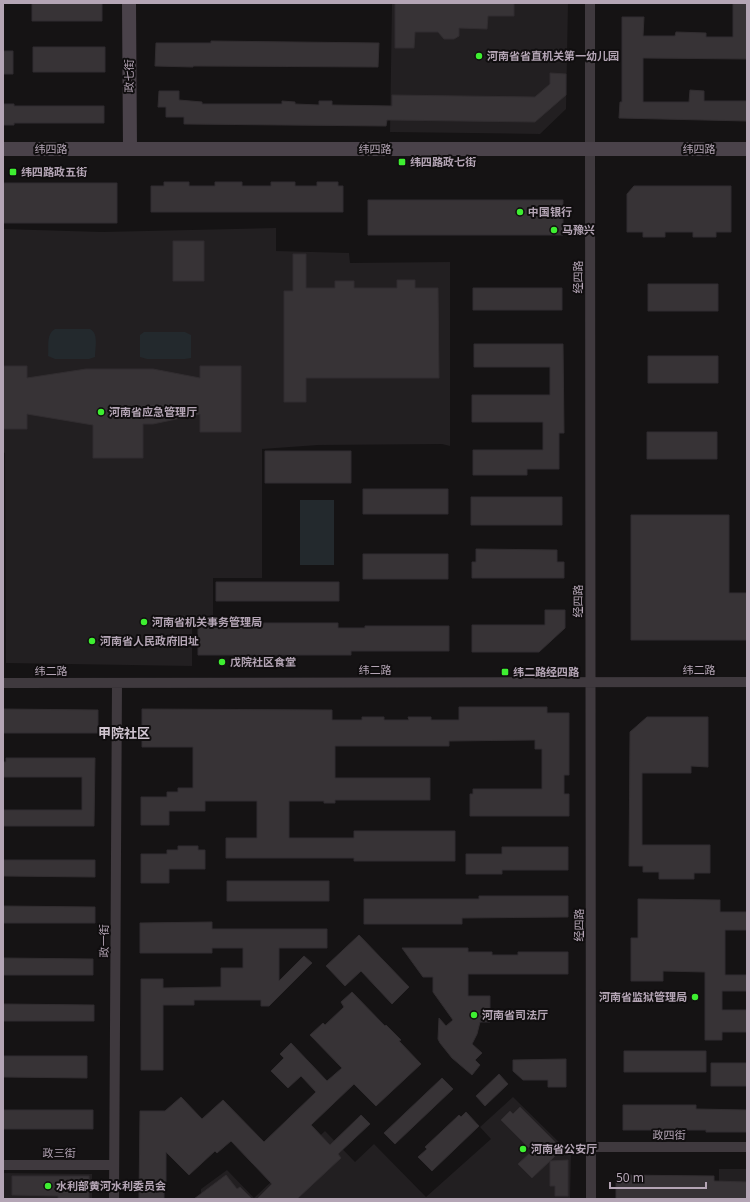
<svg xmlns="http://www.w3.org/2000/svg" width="750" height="1202" font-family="'Noto Sans','Noto Sans SC',sans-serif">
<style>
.built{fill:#221f21}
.green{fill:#23292d}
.building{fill:#373336;stroke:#312d30}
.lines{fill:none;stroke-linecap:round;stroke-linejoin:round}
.street{stroke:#3f393e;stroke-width:10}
.secondary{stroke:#4a424a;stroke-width:14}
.poi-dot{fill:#3eef31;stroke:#100e0f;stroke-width:1.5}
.labels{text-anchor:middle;stroke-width:4;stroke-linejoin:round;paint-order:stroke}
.poi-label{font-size:11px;font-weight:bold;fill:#b4a5b5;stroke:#100e0f;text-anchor:start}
.street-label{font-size:11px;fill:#b4a5b5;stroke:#100e0f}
.quarter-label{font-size:13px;font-weight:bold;fill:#d1c6d1;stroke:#100e0f}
</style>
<rect width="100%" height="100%" fill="#151314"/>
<path class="built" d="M392 3H568L566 109 540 134 390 132Z
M276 228V251L349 253 350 263 450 262V446L442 444 318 445 262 449V578H213V615L192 620V666L6 663 5 453 3 452V229L102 232Z
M513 1097 571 1154 570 1199H201V1189L227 1170 254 1198 325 1131 355 1162 374 1144 426 1197 491 1139 480 1127Z
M719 1169H747V1199H719Z
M3 1173 92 1174V1199H3Z"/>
<path class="green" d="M55 329H90C99 333 95 348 95 357L89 359H55L48 356C49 346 46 334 55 329Z
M144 332H185L191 335V358L185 359H147L140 357V335Z
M300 500H334V565H300Z"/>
<path class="building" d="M32 3H102V21H32Z
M395 3H514V16H488L487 29 459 28V36L454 39H444L438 32H415L414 48H395Z
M733 3H747V59L643 58V102H689L690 90 704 91V101H747V121L619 118 620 102H622V17H644L643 36H675L676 32 706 33V37H733Z
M211 41 379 43 378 67 193 66V67L155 66 156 43H211Z
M33 47H105V72H33Z
M3 51H13V74H3Z
M550 73 566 74V95L535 122 387 120 386 126 184 124V117H166V107H158L159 91H179V100L202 102V104H282V101L295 102V104L319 105V101H332V105L392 106V95L535 97 550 84Z
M3 104H14V106H104V123H14V125H3Z
M164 182H189V186H215V182H242V186H271V182H295V186H317V182H338V186H343V212H151V186H164Z
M3 183H117V223H3Z
M634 186H731V232H716V237H693V232H665V237H643V232H627V194Z
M368 200H563V235H368Z
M173 241H204V281H173Z
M293 254H306V288H335V281H354V288H397V280H415V288H438L439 378H306V402H284V291H293Z
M648 284H718V311H648Z
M473 288H562V310H473Z
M474 344H563L564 433H559V469H527V475H473V450H543V422H472V395H550V367H474Z
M648 356H718V383H648Z
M3 366H27V378L86 369H153L200 378V366H241V432H200V414L153 424H143V458H93V425L27 414V429H3Z
M647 432H717V459H647Z
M265 451H351V483H265Z
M363 489H448V514H363Z
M471 497H562V525H471Z
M631 515H729V593H747V640H631Z
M476 549 557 550V562H564V578H472V562H476Z
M363 554H448V579H363Z
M216 582H339V601H216Z
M545 610H565V628L539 652H472V625H545Z
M198 623H338V628H365V626H449V651H351V655H198Z
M459 707H547V713H569V775H564V794H569V816H470V794H473V789H542V749H535V740L449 741V746H335V778H430V800H335V803H324V801H289V838H354V831H455V861H354V858H226V838H257V801H205V811H169V825H141V797H167V792H178V788H193V747H142V709L332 710V720H362V717H384V720H409L408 717H431V720H459Z
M3 709 98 710V733H3Z
M647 717H708V767L691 766V773H642V845H710V873H694V879H659V872H643V866H629L630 732Z
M6 758H95L94 826H3V810H82V777H3V762H6Z
M178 846H198V850H205V869H169V883H141V854H167V850H178Z
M502 847H568V870H502V874H466V854H502Z
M3 860H95V877L3 876Z
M227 881H329V901H227Z
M479 896H568V917L462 918V924H364V899H479Z
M638 899 720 900V912H747V930H725V975H747V991H722V1010H747V1032H722V1040H705V972L663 971V981H631V938H638Z
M3 906 95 907V923H3Z
M212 922V929H327V948H279V981L304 956 312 963 269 1006H261V1000H194V1005H163V1070H141V979H163V988L221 987V968H243V948H212V953H140V923Z
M359 935 409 987 392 1004 361 971 345 986 326 966Z
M402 948H468V952H492V955H518V952H568V974H468V996H490V1022H480L477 1034 472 1044 482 1053 475 1060 480 1065 472 1075 452 1058 440 1043 438 1039 439 1018 446 1026 453 1020 433 992V977H423Z
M3 958 93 959V975H3Z
M352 992 385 1026 386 1025 401 1040 399 1041 421 1064 376 1106 354 1084 311 1125 330 1145 361 1115 370 1124 338 1154 341 1158 297 1199H257L272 1184 231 1141 217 1153 215 1151 189 1175 166 1152V1189H164V1199H139L140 1111H165L181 1097 202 1119 223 1100 264 1142 316 1092 301 1076 288 1088 271 1071 284 1058 280 1054 291 1043 327 1081 342 1068 310 1035 323 1023 325 1025 344 1007 341 1002Z
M3 1004 94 1005V1021H3Z
M624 1051H706V1072H624Z
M3 1056H87V1078L3 1077Z
M566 1059V1087H548V1080H523L513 1071V1060Z
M711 1063H747V1086H711Z
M499 1074 508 1084 485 1106 476 1096Z
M442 1078 453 1089 395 1144 384 1133Z
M623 1105H696V1109L747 1110V1132H706V1130H623Z
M520 1107 562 1149 550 1161 568 1160V1196H555V1186H550V1161L532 1178 518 1164 532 1151 501 1120 510 1111 513 1114Z
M3 1110H93V1129H3Z
M466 1112 479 1126 432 1171 418 1157 427 1149 425 1147 459 1115 461 1117Z
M226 1175 237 1189 240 1187 252 1199H194Z
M616 1175 714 1176V1181L747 1182V1199H616Z
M12 1176H89V1199H58V1196L12 1195Z"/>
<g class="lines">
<path class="street" d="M590 3V149L591 1199
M3 683 747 682
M591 1147H747
M3 1165H114
M114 1199 117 683"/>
<path class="secondary" d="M129 3 130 149
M3 149H747"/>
</g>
<g class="poi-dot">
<circle cx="479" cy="56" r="4"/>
<rect x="398" y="158" width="8" height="8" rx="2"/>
<rect x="9" y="168" width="8" height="8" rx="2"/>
<circle cx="520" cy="212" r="4"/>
<circle cx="554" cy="230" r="4"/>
<circle cx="101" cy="412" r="4"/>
<circle cx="144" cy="622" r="4"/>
<circle cx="92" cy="641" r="4"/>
<circle cx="222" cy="662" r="4"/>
<rect x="501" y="668" width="8" height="8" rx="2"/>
<circle cx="695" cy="997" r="4"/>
<circle cx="474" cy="1015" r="4"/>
<circle cx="523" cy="1149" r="4"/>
<circle cx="48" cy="1186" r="4"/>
</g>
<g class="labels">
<g class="poi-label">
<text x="487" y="60">河南省省直机关第一幼儿园</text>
<text x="410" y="166">纬四路政七街</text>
<text x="21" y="176">纬四路政五街</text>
<text x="528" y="216">中国银行</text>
<text x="562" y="234">马豫兴</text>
<text x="109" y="416">河南省应急管理厅</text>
<text x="152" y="626">河南省机关事务管理局</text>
<text x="100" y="645">河南省人民政府旧址</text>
<text x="230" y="666">戊院社区食堂</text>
<text x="513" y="676">纬二路经四路</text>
<text x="687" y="1001" text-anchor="end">河南省监狱管理局</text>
<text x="482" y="1019">河南省司法厅</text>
<text x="531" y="1153">河南省公安厅</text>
<text x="56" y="1190">水利部黄河水利委员会</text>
</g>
<g class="street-label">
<text transform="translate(129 76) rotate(-90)" y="4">政七街</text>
<text x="51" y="153">纬四路</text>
<text x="375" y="153">纬四路</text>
<text x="699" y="153">纬四路</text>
<text transform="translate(578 277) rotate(-90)" y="4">经四路</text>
<text transform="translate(578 601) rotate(-90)" y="4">经四路</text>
<text x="375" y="674">纬二路</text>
<text x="699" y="674">纬二路</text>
<text x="51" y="675">纬二路</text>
<text transform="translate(579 925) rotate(-90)" y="4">经四路</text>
<text transform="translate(104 941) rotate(-90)" y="4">政一街</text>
<text x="669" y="1139">政四街</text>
<text x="59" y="1157">政三街</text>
</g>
<g class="quarter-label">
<text x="124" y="738">甲院社区</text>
</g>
</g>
<rect width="750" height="1202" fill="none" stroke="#b4a5b5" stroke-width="8"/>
<path d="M610 1182v6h96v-6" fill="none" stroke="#b4a5b5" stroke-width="2"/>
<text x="616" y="1182" font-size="12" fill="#b4a5b5" stroke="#100e0f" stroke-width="3" paint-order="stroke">50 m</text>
</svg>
